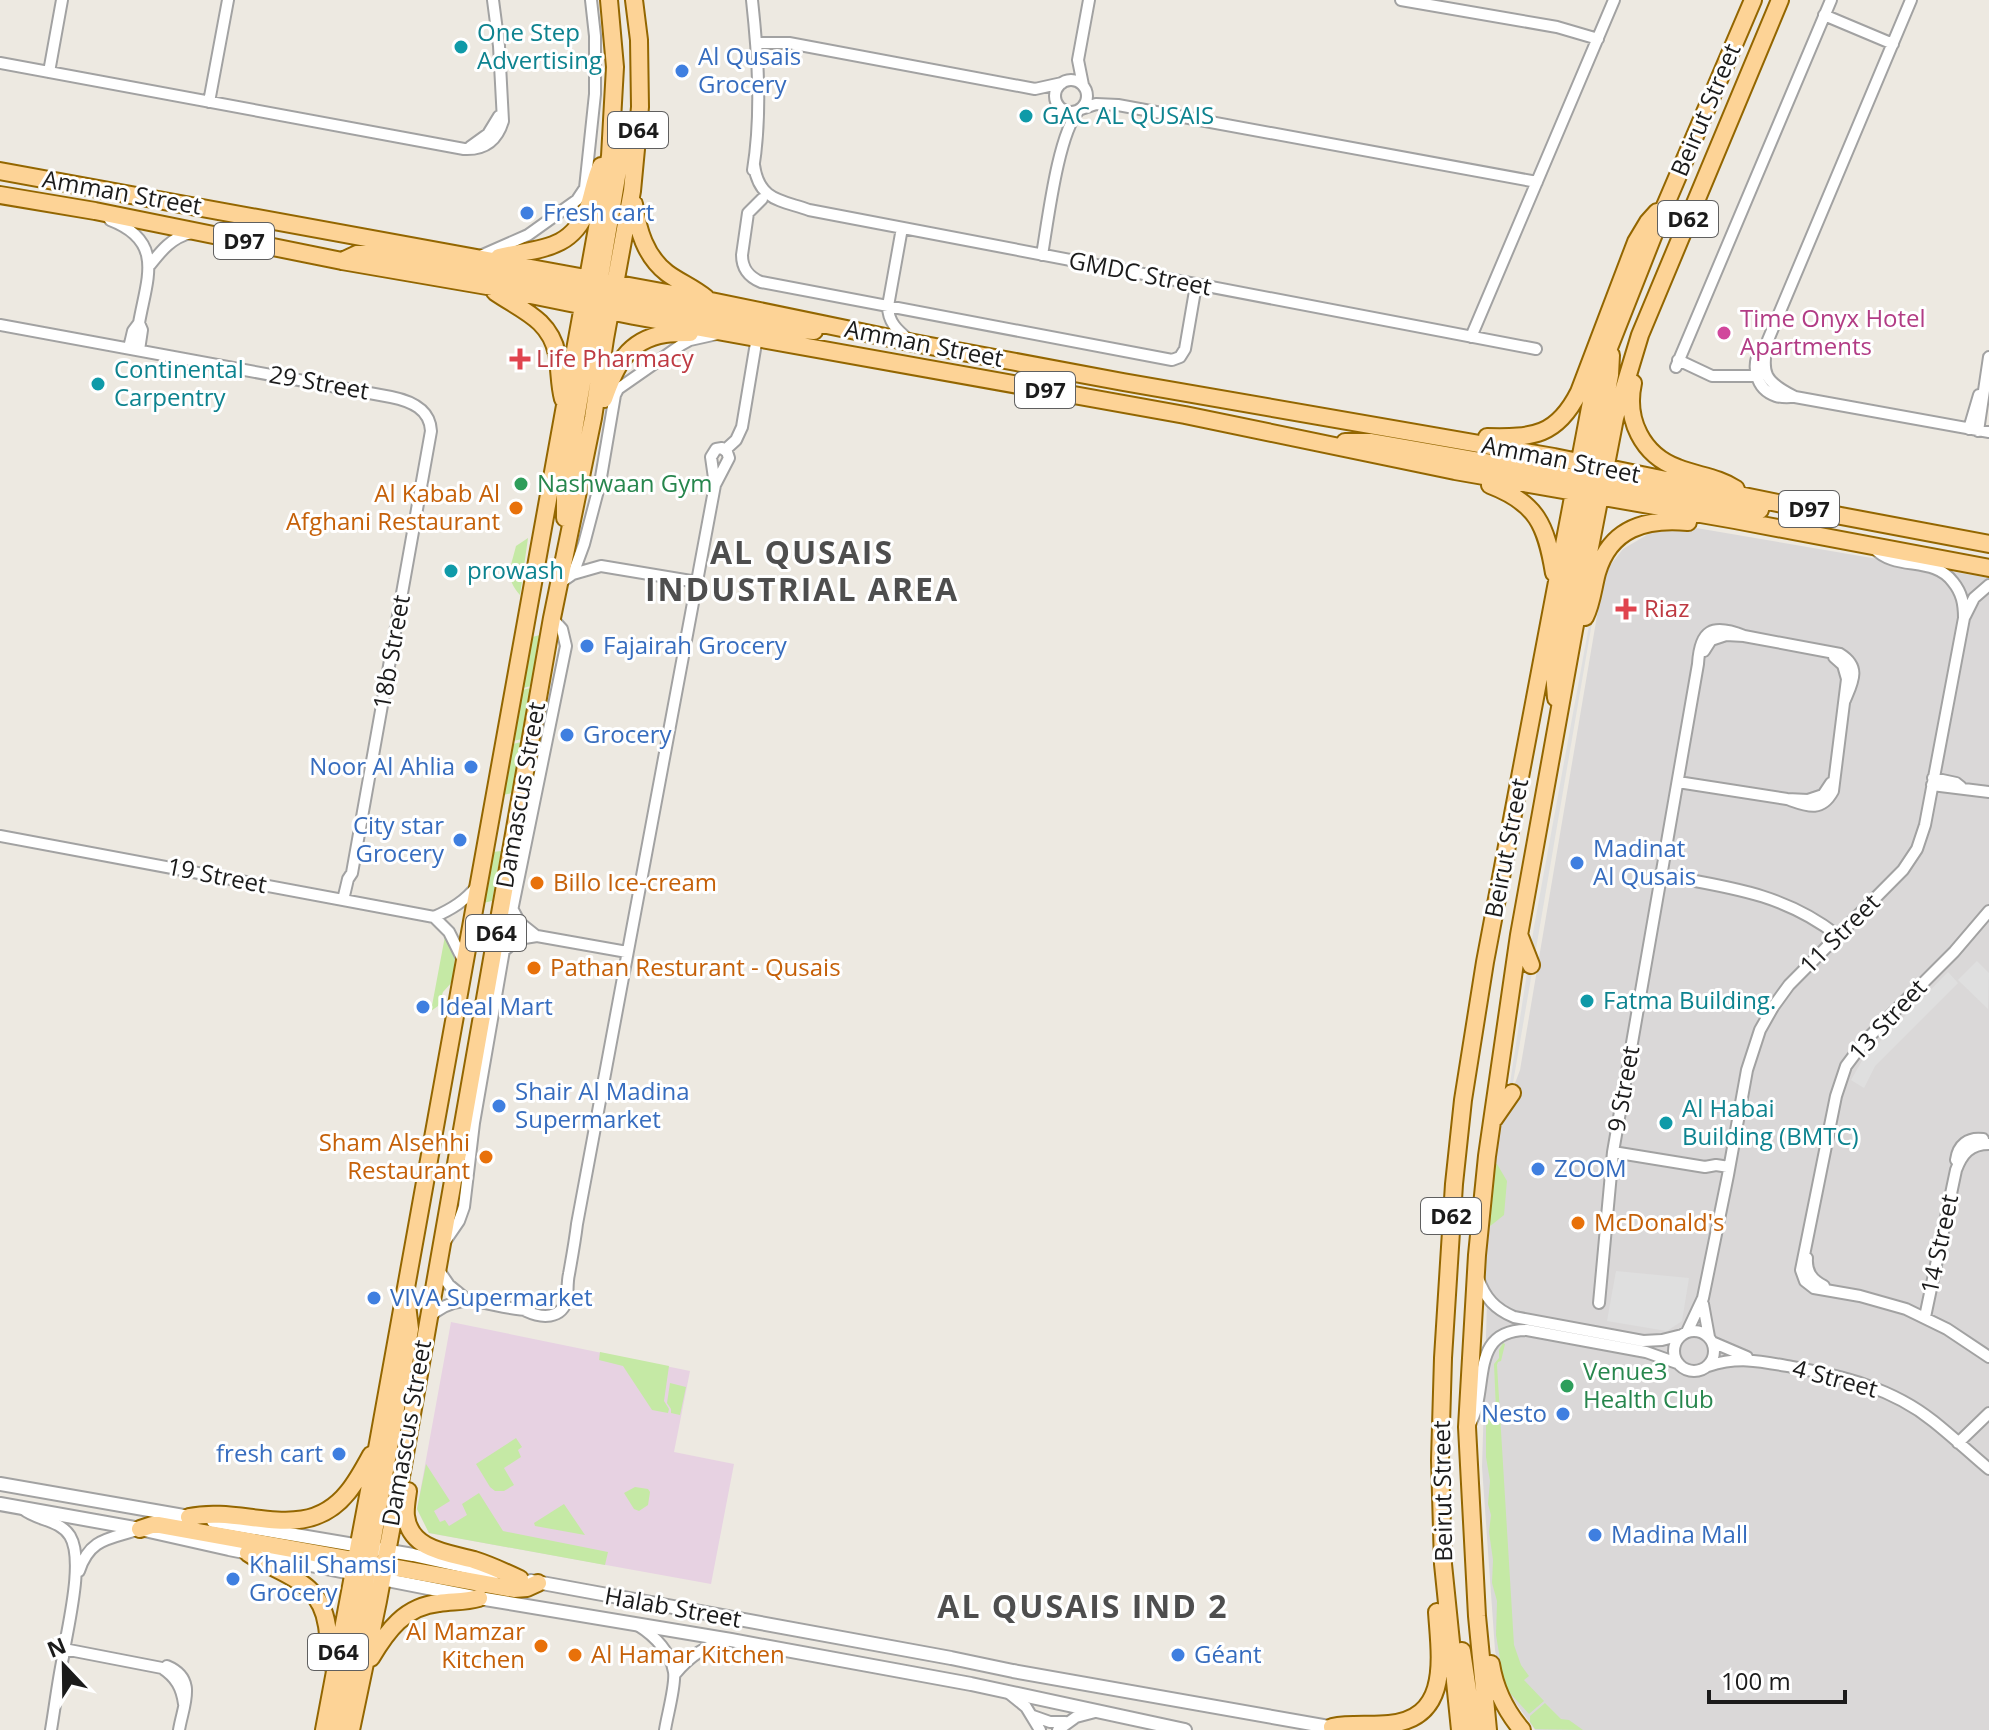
<svg xmlns="http://www.w3.org/2000/svg" width="1989" height="1730" font-family="'Open Sans',sans-serif">
<style>
.residential{fill:#dad8d8}
.industrial{fill:#e7d2e2}
.grass{fill:#c5e9a5}
.parking{fill:#dfdfdf}
.lines{fill:none;stroke-linecap:round;stroke-linejoin:round}
.minor-casing{stroke:#a2a2a2;stroke-width:14}
.tertiary-casing{stroke:#a2a2a2;stroke-width:16}
.primary-casing{stroke:#936600;stroke-width:20}
.minor{stroke:#fff;stroke-width:10}
.tertiary{stroke:#fff;stroke-width:12}
.primary{stroke:#fdd396;stroke-width:16}
.culture-dot{fill:#0f9aa8;stroke:#fff;stroke-width:3}
.shop-dot{fill:#3f7fe0;stroke:#fff;stroke-width:3}
.hotel-dot{fill:#d1479c;stroke:#fff;stroke-width:3}
.health-dot{fill:#e0444e;stroke:#fff;stroke-width:3}
.leisure-dot{fill:#2e9e5b;stroke:#fff;stroke-width:3}
.food-dot{fill:#e8710a;stroke:#fff;stroke-width:3}
.labels{text-anchor:middle;stroke-width:6;stroke-linejoin:round;paint-order:stroke}
.shield{fill:#fff;stroke:#5f5f5f;stroke-width:2}
.shield-label{font-size:22px;font-weight:bold;fill:#1b1b1b}
.culture-label{font-size:24px;fill:#0d838f;stroke:#fff;text-anchor:start}
.shop-label{font-size:24px;fill:#366cbe;stroke:#fff;text-anchor:start}
.street-label{font-size:24px;fill:#1b1b1b;stroke:#fff}
.hotel-label{font-size:24px;fill:#b23c85;stroke:#fff;text-anchor:start}
.health-label{font-size:24px;fill:#be3a42;stroke:#fff;text-anchor:start}
.leisure-label{font-size:24px;fill:#27864d;stroke:#fff;text-anchor:start}
.food-label{font-size:24px;fill:#c56008;stroke:#fff;text-anchor:start}
.district-label{font-size:32px;font-weight:bold;letter-spacing:2px;fill:#4e4e4e;stroke:#fff}
</style>
<rect width="100%" height="100%" fill="#ede9e1"/>
<path class="residential" d="M1667 523 1989 578V1730H1535L1501 1682 1495 1650 1482 1467 1487 1303 1483 1244 1493 1141 1520 1070 1600 598V578L1623 549Z"/>
<path class="industrial" d="M451 1322 690 1371 674 1452 734 1464 711 1584 429 1533 417 1509Z"/>
<path class="grass" d="M528 538 520 595C504 577 511 567 516 546Z
M540 635 531 686 523 688 532 637Z
M531 688 522 739 513 741 522 690Z
M521 742 512 793 503 795 513 744Z
M501 851 492 901 483 903 493 852Z
M445 936 455 956 453 981 443 992 438 1006 431 1011Z
M1493 1163 1497 1164 1507 1181 1504 1215 1489 1227Z
M1503 1343 1505 1344 1501 1361 1498 1362 1497 1365 1514 1645 1521 1665 1529 1676 1524 1680 1544 1701 1529 1714 1509 1692 1504 1683 1496 1635 1497 1601 1492 1583 1493 1560 1489 1532 1491 1515 1488 1504 1490 1481 1486 1457V1412L1496 1410 1494 1364 1499 1358V1350Z
M600 1352 669 1366 664 1401 669 1409 668 1413 652 1410 623 1366 599 1360Z
M670 1383 686 1387 680 1415 671 1413V1409L667 1403Z
M516 1438 522 1447 518 1450 521 1457 504 1468 514 1485 504 1491H495L490 1487 476 1464Z
M426 1464 450 1501 434 1511 440 1522 445 1520 449 1526 467 1515 462 1504 479 1493 503 1531 608 1552 605 1565 429 1533 417 1509Z
M635 1487 648 1489 650 1492 648 1505 639 1511 634 1509 624 1493Z
M564 1504 585 1535 535 1526 534 1523Z
M1545 1703 1561 1719 1569 1720 1583 1730 1535 1729 1530 1722V1716Z"/>
<path class="parking" d="M1594 598 1596 599 1513 1083H1510L1534 927Z
M1977 961 1989 973 1988 1009 1958 980Z
M1948 972 1958 983 1875 1066 1864 1088 1851 1080 1863 1059Z
M1616 1271 1689 1278 1682 1321 1667 1331 1607 1321Z"/>
<g class="lines">
<g class="minor-casing">
<path id="minor" d="M752 0C758 55 762 114 753 170
M1401 0 1557 27 1598 39
M1824 15 1893 44
M756 43H789L1035 89 1062 83
M0 63 464 149C485 150 497 141 503 121L499 46 493 0
M49 72 62 0
M1055 96a16 16 0 1 1 32 0a16 16 0 1 1-32 0Z
M1083 85 1078 60 1089 0
M209 102 228 0
M1081 109 1096 104 1118 105 1537 182
M470 147 488 134 499 116
M754 165C759 201 781 200 809 210L1536 349
M762 199 748 213 742 255C742 269 749 277 761 282L1172 360 1180 357 1185 349 1196 285
M110 220C165 241 147 278 139 323L133 331 129 348
M902 228 888 306C888 322 897 330 909 340
M1042 255C1048 220 1058 134 1079 110
M478 257 528 235 577 200 585 188 595 94V36L591 0
M150 265C161 251 172 237 191 233
M139 323 142 330 139 350
M0 325 391 397C411 401 430 409 431 431L352 873 348 879 343 900
M1471 337 1614 0
M1761 348C1751 365 1755 389 1776 396 1782 398 1789 397 1795 397L1989 432
M1678 360 1712 376H1756
M1676 367 1831 0
M1795 397C1765 382 1760 374 1768 340L1911 0
M1969 429 1979 395
M1978 431 1989 357
M722 448 727 452 729 458 715 485 711 457 716 449Z
M725 450 736 440 742 427 757 337
M573 574 601 566 697 582
M560 583 573 574 584 544 600 483 615 395 618 389 681 345 690 340 717 334
M1965 616 1974 598 1989 585
M1704 651 1711 640 1726 635 1744 636 1840 654C1861 667 1853 681 1845 700
M1933 778 1956 783 1961 787
M1678 782 1787 799 1808 800 1823 795 1831 783
M1932 785 1989 792
M1787 799C1807 806 1821 813 1833 791L1847 679 1843 665 1834 657
M0 836 434 917 449 932 463 960
M1662 875C1727 887 1783 893 1837 935
M513 910 520 923 535 935
M1989 911 1954 952 1864 1042 1846 1066 1836 1096 1801 1270 1805 1281 1814 1288 1860 1296 1906 1309 1947 1329 1989 1357
M434 917C452 909 465 901 477 886
M506 949 518 939 537 936 627 952
M1613 1152 1705 1167 1716 1165 1729 1167
M1956 1160C1958 1145 1968 1137 1983 1139
M444 1243 459 1221 464 1207 474 1123 504 950 566 646 562 629 552 618
M1807 1258C1806 1272 1812 1280 1824 1286
M438 1269 449 1285 466 1299
M1478 1278C1485 1298 1495 1309 1514 1317L1643 1341 1662 1340 1682 1335
M1599 1303 1613 1152 1698 664C1700 630 1712 623 1744 636
M1703 1304 1709 1337
M526 1311C541 1318 562 1320 567 1299 568 1291 567 1282 569 1274 572 1257 575 1241 577 1224L715 485
M1925 1317 1956 1170C1962 1154 1970 1144 1989 1144
M428 1318C464 1285 490 1310 530 1310
M1674 1351a20 20 0 1 1 40 0a20 20 0 1 1-40 0Z
M1687 1332 1703 1298 1728 1175 1747 1070 1760 1030 1773 1007 1789 985 1903 870 1917 849 1925 825 1964 618C1964 604 1962 593 1953 582 1933 555 1896 572 1874 548
M1712 1342 1747 1357
M1708 1366C1739 1356 1760 1361 1792 1367 1842 1376 1892 1388 1933 1421 1952 1436 1970 1453 1989 1469
M1471 1422C1489 1387 1469 1330 1527 1330L1646 1352 1677 1363
M1958 1443 1989 1413
M23 1509C37 1521 59 1519 70 1536 85 1561 67 1628 63 1657 58 1681 55 1706 51 1730
M79 1571C90 1537 111 1539 140 1529
M639 1626C655 1636 671 1653 674 1672 676 1685 667 1716 665 1730
M64 1649 162 1668C176 1677 182 1688 184 1704
M167 1666C198 1679 183 1705 179 1730
M675 1674C690 1656 706 1645 729 1640
M1010 1694 1026 1707 1040 1730
M1033 1716 1050 1722H1065
M1058 1730 1076 1717 1095 1712"/>
</g>
<g class="tertiary-casing">
<path id="tertiary" d="M0 1484 195 1518
M0 1504 140 1529 229 1549 479 1598 731 1640 971 1684 1185 1730
M213 1521 413 1555 494 1573
M531 1581 951 1658 1013 1671 1340 1729"/>
</g>
<g class="primary-casing">
<path id="primary" d="M0 171 711 301 914 343 1123 382 1554 457 1841 516 1989 544
M0 195 95 211 342 261 487 286 634 316 1185 415 1455 471 1735 520 1989 568
M634 204C638 230 645 256 667 273 679 282 694 288 706 298
M499 257C537 248 571 252 588 208 593 194 594 180 601 166
M342 261 357 254 371 252 784 329 814 331
M495 292C521 310 550 319 557 354 560 369 559 384 563 399
M1633 383C1625 419 1642 455 1678 468 1698 476 1718 477 1736 489
M604 399C615 367 627 340 665 334 673 333 682 333 690 333
M1487 437C1533 438 1557 436 1579 392L1636 242 1648 222 1657 212
M1345 442H1370L1760 510
M1490 485C1537 503 1546 525 1554 573
M565 518V484L621 153 620 126
M1585 617C1592 603 1593 588 1597 573 1610 528 1646 518 1688 522
M1556 698 1554 672 1610 375 1611 355
M1520 937 1531 965
M1494 1119 1512 1093
M408 1491C407 1499 405 1508 406 1516 410 1550 448 1553 474 1560 490 1565 505 1572 520 1579
M189 1517C245 1505 305 1546 348 1492 357 1481 364 1468 371 1455
M140 1529 152 1525H159L514 1589 527 1588 538 1583
M248 1553C281 1576 320 1578 327 1626 329 1638 328 1651 330 1663
M1462 1651 1474 1730
M371 1658C387 1631 405 1606 439 1603 453 1601 465 1602 479 1598
M1491 1664C1495 1689 1505 1710 1522 1730
M1332 1727C1352 1723 1370 1726 1389 1724 1451 1718 1440 1657 1437 1612
M324 1730 378 1443 610 156 615 67 609 0
M339 1730 410 1329 407 1305
M351 1730 378 1601 402 1471 552 618 593 418 605 339 632 191 640 107 639 40 634 0
M1460 1730 1443 1564 1440 1460 1443 1358 1454 1184 1463 1100 1485 962 1592 397 1599 373 1665 206 1753 0
M1488 1730 1477 1616 1467 1427 1477 1255 1487 1156 1519 935 1574 630 1615 418 1640 335 1780 0"/>
</g>
<use href="#minor" class="minor"/>
<use href="#tertiary" class="tertiary"/>
<use href="#primary" class="primary"/>
</g>
<g class="culture-dot">
<circle cx="461" cy="47" r="8"/>
<circle cx="1026" cy="116" r="8"/>
<circle cx="98" cy="384" r="8"/>
<circle cx="451" cy="571" r="8"/>
<circle cx="1587" cy="1001" r="8"/>
<circle cx="1666" cy="1123" r="8"/>
</g>
<g class="shop-dot">
<circle cx="682" cy="71" r="8"/>
<circle cx="527" cy="213" r="8"/>
<circle cx="587" cy="646" r="8"/>
<circle cx="567" cy="735" r="8"/>
<circle cx="471" cy="767" r="8"/>
<circle cx="460" cy="840" r="8"/>
<circle cx="1577" cy="863" r="8"/>
<circle cx="423" cy="1007" r="8"/>
<circle cx="499" cy="1106" r="8"/>
<circle cx="1538" cy="1169" r="8"/>
<circle cx="374" cy="1298" r="8"/>
<circle cx="1563" cy="1414" r="8"/>
<circle cx="339" cy="1454" r="8"/>
<circle cx="1595" cy="1535" r="8"/>
<circle cx="233" cy="1579" r="8"/>
<circle cx="1178" cy="1655" r="8"/>
</g>
<circle class="hotel-dot" cx="1724" cy="333" r="8"/>
<g class="health-dot">
<path d="M516 347h8v8h8v8h-8v8h-8v-8h-8v-8h8z"/>
<path d="M1622 597h8v8h8v8h-8v8h-8v-8h-8v-8h8z"/>
</g>
<g class="leisure-dot">
<circle cx="521" cy="484" r="8"/>
<circle cx="1567" cy="1386" r="8"/>
</g>
<g class="food-dot">
<circle cx="516" cy="508" r="8"/>
<circle cx="537" cy="883" r="8"/>
<circle cx="534" cy="968" r="8"/>
<circle cx="486" cy="1157" r="8"/>
<circle cx="1578" cy="1223" r="8"/>
<circle cx="541" cy="1646" r="8"/>
<circle cx="575" cy="1655" r="8"/>
</g>
<g class="labels">
<g class="shield">
<rect x="608" y="112" width="60" height="36" rx="6"/>
<rect x="1658" y="201" width="60" height="36" rx="6"/>
<rect x="214" y="223" width="60" height="36" rx="6"/>
<rect x="1015" y="372" width="60" height="36" rx="6"/>
<rect x="1779" y="491" width="60" height="36" rx="6"/>
<rect x="466" y="915" width="60" height="36" rx="6"/>
<rect x="1421" y="1198" width="60" height="36" rx="6"/>
<rect x="308" y="1634" width="60" height="36" rx="6"/>
</g>
<g class="shield-label">
<text x="638" y="138">D64</text>
<text x="1688" y="227">D62</text>
<text x="244" y="249">D97</text>
<text x="1045" y="398">D97</text>
<text x="1809" y="517">D97</text>
<text x="496" y="941">D64</text>
<text x="1451" y="1224">D62</text>
<text x="338" y="1660">D64</text>
</g>
<g class="culture-label">
<text x="477" y="41">One Step<tspan x="477" dy="28">Advertising</tspan></text>
<text x="1042" y="124">GAC AL QUSAIS</text>
<text x="114" y="378">Continental<tspan x="114" dy="28">Carpentry</tspan></text>
<text x="467" y="579">prowash</text>
<text x="1603" y="1009">Fatma Building.</text>
<text x="1682" y="1117">Al Habai<tspan x="1682" dy="28">Building (BMTC)</tspan></text>
</g>
<g class="shop-label">
<text x="698" y="65">Al Qusais<tspan x="698" dy="28">Grocery</tspan></text>
<text x="543" y="221">Fresh cart</text>
<text x="603" y="654">Fajairah Grocery</text>
<text x="583" y="743">Grocery</text>
<text x="455" y="775" text-anchor="end">Noor Al Ahlia</text>
<text x="444" y="834" text-anchor="end">City star<tspan x="444" dy="28">Grocery</tspan></text>
<text x="1593" y="857">Madinat<tspan x="1593" dy="28">Al Qusais</tspan></text>
<text x="439" y="1015">Ideal Mart</text>
<text x="515" y="1100">Shair Al Madina<tspan x="515" dy="28">Supermarket</tspan></text>
<text x="1554" y="1177">ZOOM</text>
<text x="390" y="1306">VIVA Supermarket</text>
<text x="1547" y="1422" text-anchor="end">Nesto</text>
<text x="323" y="1462" text-anchor="end">fresh cart</text>
<text x="1611" y="1543">Madina Mall</text>
<text x="249" y="1573">Khalil Shamsi<tspan x="249" dy="28">Grocery</tspan></text>
<text x="1194" y="1663">Géant</text>
</g>
<g class="street-label">
<text transform="translate(1706 110) rotate(-67)" y="8">Beirut Street</text>
<text transform="translate(122 193) rotate(10)" y="8">Amman Street</text>
<text transform="translate(1140 274) rotate(11)" y="8">GMDC Street</text>
<text transform="translate(924 344) rotate(11)" y="8">Amman Street</text>
<text transform="translate(319 383) rotate(10)" y="8">29 Street</text>
<text transform="translate(1561 460) rotate(11)" y="8">Amman Street</text>
<text transform="translate(392 652) rotate(-80)" y="8">18b Street</text>
<text transform="translate(521 795) rotate(-80)" y="8">Damascus Street</text>
<text transform="translate(1507 848) rotate(-79)" y="8">Beirut Street</text>
<text transform="translate(217 876) rotate(11)" y="8">19 Street</text>
<text transform="translate(1840 934) rotate(-45)" y="8">11 Street</text>
<text transform="translate(1888 1020) rotate(-47)" y="8">13 Street</text>
<text transform="translate(1624 1089) rotate(-80)" y="8">9 Street</text>
<text transform="translate(1940 1244) rotate(-78)" y="8">14 Street</text>
<text transform="translate(1835 1379) rotate(15)" y="8">4 Street</text>
<text transform="translate(407 1433) rotate(-80)" y="8">Damascus Street</text>
<text transform="translate(1443 1491) rotate(-91)" y="8">Beirut Street</text>
<text transform="translate(673 1608) rotate(10)" y="8">Halab Street</text>
</g>
<g class="hotel-label">
<text x="1740" y="327">Time Onyx Hotel<tspan x="1740" dy="28">Apartments</tspan></text>
</g>
<g class="health-label">
<text x="536" y="367">Life Pharmacy</text>
<text x="1644" y="617">Riaz</text>
</g>
<g class="leisure-label">
<text x="537" y="492">Nashwaan Gym</text>
<text x="1583" y="1380">Venue3<tspan x="1583" dy="28">Health Club</tspan></text>
</g>
<g class="food-label">
<text x="500" y="502" text-anchor="end">Al Kabab Al<tspan x="500" dy="28">Afghani Restaurant</tspan></text>
<text x="553" y="891">Billo Ice-cream</text>
<text x="550" y="976">Pathan Resturant - Qusais</text>
<text x="470" y="1151" text-anchor="end">Sham Alsehhi<tspan x="470" dy="28">Restaurant</tspan></text>
<text x="1594" y="1231">McDonald's</text>
<text x="525" y="1640" text-anchor="end">Al Mamzar<tspan x="525" dy="28">Kitchen</tspan></text>
<text x="591" y="1663">Al Hamar Kitchen</text>
</g>
<g class="district-label">
<text x="802" y="564">AL QUSAIS<tspan x="802" dy="37">INDUSTRIAL AREA</tspan></text>
<text x="1083" y="1618">AL QUSAIS IND 2</text>
</g>
</g>
<g transform="translate(64 1666) rotate(338)" stroke="#ffffff" stroke-width="6" paint-order="stroke">
<path d="M0-6L14 30L0 20L-14 30Z" fill="#1b1b1b"/>
<text y="-12" font-size="22" font-weight="bold" text-anchor="middle" fill="#1b1b1b">N</text>
</g>
<path d="M1709 1690v12h136v-12" fill="none" stroke="#1b1b1b" stroke-width="4"/>
<text x="1721" y="1690" font-size="24" fill="#1b1b1b" stroke="#ffffff" stroke-width="6" paint-order="stroke">100 m</text>
</svg>
